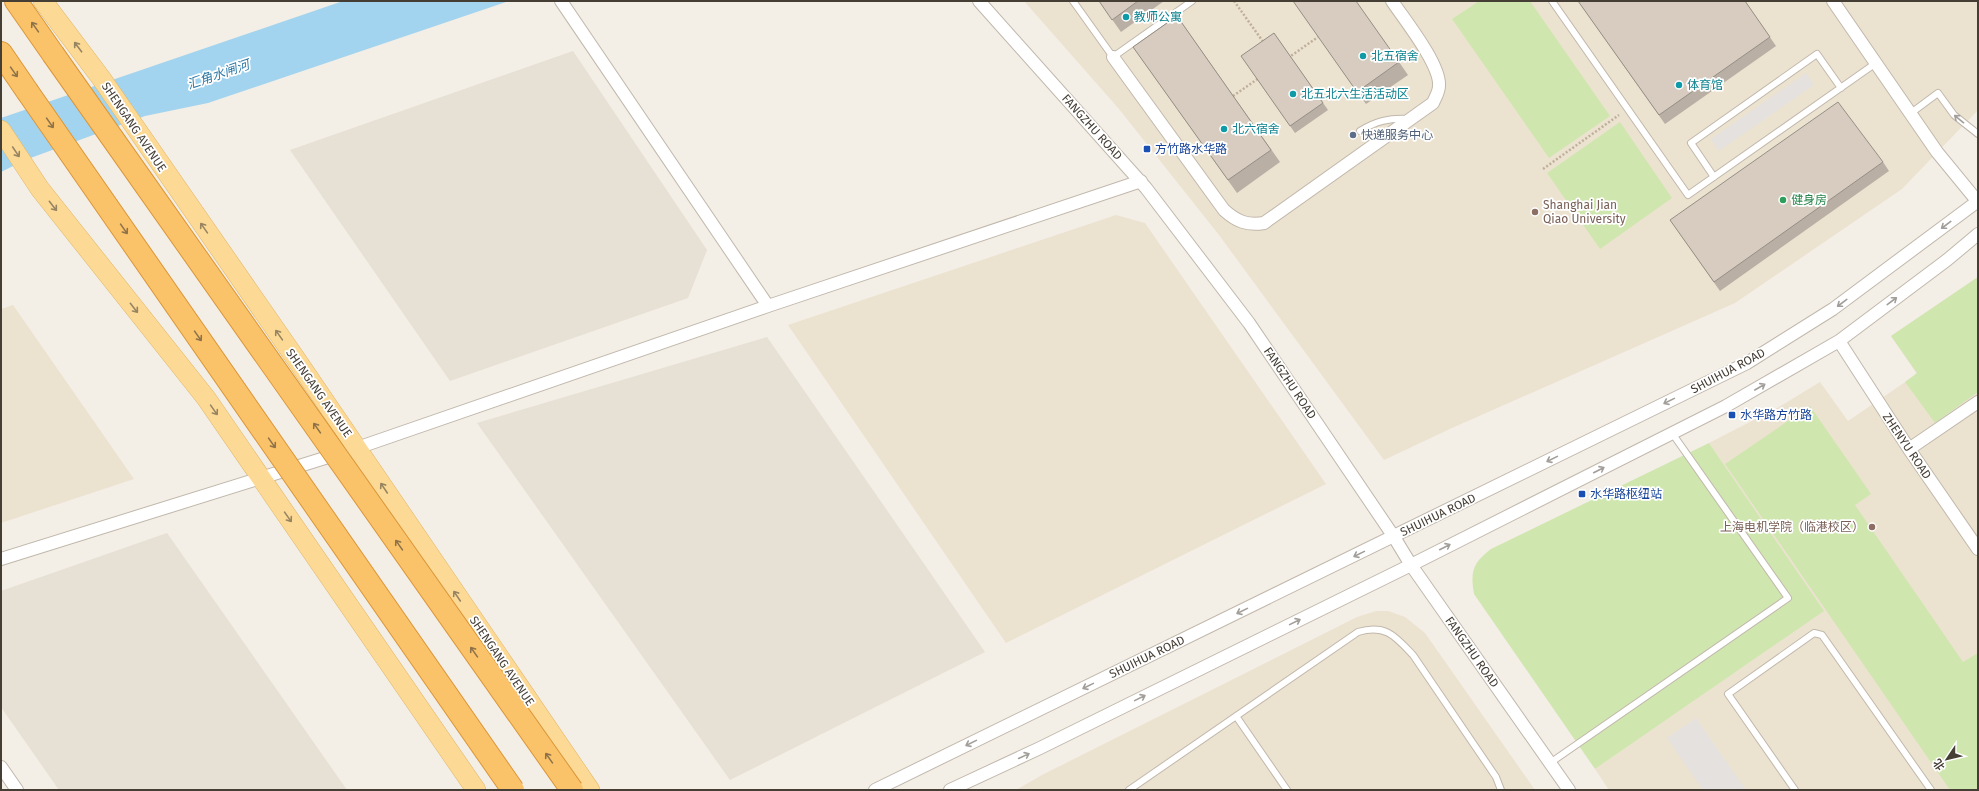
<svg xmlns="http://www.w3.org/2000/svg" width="1979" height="791" font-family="'Fira Sans','Noto Sans SC',sans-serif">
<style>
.residential{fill:#e7e0d4}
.education{fill:#ece2d0}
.green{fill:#d0e6af}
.parking{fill:#e4e1de}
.water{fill:#a3d4ef}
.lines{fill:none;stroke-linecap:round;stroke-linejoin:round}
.lane-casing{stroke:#c1b8ac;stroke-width:8}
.street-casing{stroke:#c1b8ac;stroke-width:14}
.primary-casing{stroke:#e1b665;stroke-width:20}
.highway-casing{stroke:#da9638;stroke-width:24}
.path{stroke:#bfb09a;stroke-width:2.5;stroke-dasharray:2 2;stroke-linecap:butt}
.lane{stroke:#fff;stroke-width:6}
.street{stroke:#fff;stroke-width:12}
.primary{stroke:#fcda96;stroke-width:19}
.highway{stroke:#fbc369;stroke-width:22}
.highway-bridge-casing{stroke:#da9638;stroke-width:24;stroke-linecap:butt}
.highway-bridge{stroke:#fbc369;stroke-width:22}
.wall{fill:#b9afa4}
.building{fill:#d7ccbf;stroke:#968f86}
.oneway{stroke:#8e734a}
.oneway2{stroke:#978461}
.oneway3{stroke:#a29e9a}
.culture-dot{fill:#0f9aa8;stroke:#fff;stroke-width:1.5}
.service-dot{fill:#5c6f8a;stroke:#fff;stroke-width:1.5}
.transit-dot{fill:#1a4fb4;stroke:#fff;stroke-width:1.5}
.leisure-dot{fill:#2e9e5b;stroke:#fff;stroke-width:1.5}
.education-dot{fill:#8d6e63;stroke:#fff;stroke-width:1.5}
.labels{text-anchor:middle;stroke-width:3.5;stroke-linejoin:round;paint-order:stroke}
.culture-label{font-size:12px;fill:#0d838f;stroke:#fff;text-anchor:start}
.street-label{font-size:12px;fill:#453e35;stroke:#fff}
.service-label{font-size:12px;fill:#4e5e75;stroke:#fff;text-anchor:start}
.transit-label{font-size:12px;fill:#164399;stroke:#fff;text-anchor:start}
.leisure-label{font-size:12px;fill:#27864d;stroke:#fff;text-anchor:start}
.education-label{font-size:12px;fill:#785e54;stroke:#fff;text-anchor:start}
.water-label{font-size:13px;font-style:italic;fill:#2f7aa7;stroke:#fff}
</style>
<rect width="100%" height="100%" fill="#f3eee6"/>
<path class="residential" d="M573 51 707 250 688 298 450 381 290 150Z
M767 337 985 652 730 780 477 423Z
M167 533 347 790H59L1 707V591Z"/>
<path class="education" d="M1024 1H1978V110L1902 189 1735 303 1452 428 1384 460 1219 235 1119 109Z
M1116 215 1145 223 1326 484 1006 643 788 325Z
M1978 277V790H1609L1595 769 1823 611 1709 443 1779 407 1820 382 1848 421 1917 374 1891 336Z
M13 305 134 479 1 523V309Z
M1376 611H1388L1405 617 1425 633 1535 790H1016L1042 775 1357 617Z"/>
<path class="green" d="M1479 1H1530L1610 116 1549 158 1452 19Z
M1620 122 1672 198 1600 249 1547 173Z
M1978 277V392L1935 423 1905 382 1917 373 1891 336Z
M1810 406 1871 494 1855 505 1963 662 1978 653V790H1950L1725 464Z
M1709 443 1824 611 1595 769 1474 594C1470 571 1473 563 1491 549Z"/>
<path class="parking" d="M1806 73 1814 85 1719 151 1711 139Z
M1696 718 1746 790H1703L1667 738Z"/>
<path class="water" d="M343 1H509L208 103 145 116 25 160 1 172V118Z"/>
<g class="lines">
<g class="lane-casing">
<path id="lane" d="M1073 1 1113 57 1192 1
M1552 1 1688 195 1876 63
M1911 113 1938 93 1954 115 1978 134
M1360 131C1376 121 1389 118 1408 119
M1714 177 1691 143 1817 54 1841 88
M1236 716 1287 790
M1550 763 1788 598 1672 433
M1129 790 1358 632C1386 624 1395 636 1413 655L1496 777 1501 790
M1795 790 1728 694 1814 633 1822 635 1931 790"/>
</g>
<g class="street-casing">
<path id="street" d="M561 1 768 306
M979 1 1146 188 1249 323 1394 537 1411 565 1569 790
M1833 1 1937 152 1978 202
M1113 57 1224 210C1236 221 1247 226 1264 223L1433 103C1435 98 1439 92 1439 86 1441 65 1404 19 1392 1
M1839 341 1909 449 1978 549
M1909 449 1978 402
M1 559 357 448 768 306 1141 181
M1 767 17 790
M875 790 1747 363 1833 309 1978 201
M950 790 1040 748 1411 565 1726 406 1839 341 1947 260 1978 234"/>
</g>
<g class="primary-casing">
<path id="primary" d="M43 1 101 78 296 359 590 790
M1 130 40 189 206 398 476 790"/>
</g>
<g class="highway-casing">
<path id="highway" d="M16 1 53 54
M1 53 27 91"/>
</g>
<path class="path" d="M1234 1 1264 43
M1288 58 1318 37
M1233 96 1259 78
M1543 169 1619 115"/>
<use href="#lane" class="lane"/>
<use href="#street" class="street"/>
<use href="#primary" class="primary"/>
<use href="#highway" class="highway"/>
<g class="highway-bridge-casing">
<path id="highway-bridge" d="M53 54 572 790
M27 91 513 790"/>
</g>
<use href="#highway-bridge" class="highway-bridge"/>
</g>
<path class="wall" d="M1099 1H1164L1121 32Z
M1293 1 1399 62 1408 75 1366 104Z
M1578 1H1745L1776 46 1665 124Z
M1177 16 1280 162 1237 193 1133 47Z
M1274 33 1328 110 1295 133 1241 56Z
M1883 162 1889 171 1720 291 1670 220Z"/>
<path class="building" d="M1099 1H1138L1112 20Z
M1293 1H1356L1399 62 1357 92Z
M1578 1H1745L1770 37 1659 115Z
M1177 16 1271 150 1228 180 1133 47Z
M1274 33 1323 103 1290 126 1241 56Z
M1838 102 1883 162 1714 282 1670 220Z"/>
<defs><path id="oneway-shaft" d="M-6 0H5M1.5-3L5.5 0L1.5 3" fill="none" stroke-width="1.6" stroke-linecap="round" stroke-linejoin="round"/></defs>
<g class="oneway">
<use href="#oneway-shaft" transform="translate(35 27) rotate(-125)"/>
<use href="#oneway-shaft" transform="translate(14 72) rotate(55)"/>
<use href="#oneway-shaft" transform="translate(50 123) rotate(55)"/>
<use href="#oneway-shaft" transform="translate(124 229) rotate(55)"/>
<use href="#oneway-shaft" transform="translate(198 336) rotate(55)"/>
<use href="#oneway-shaft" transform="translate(317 428) rotate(-125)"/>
<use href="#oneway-shaft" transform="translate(272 443) rotate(55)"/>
<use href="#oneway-shaft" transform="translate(399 545) rotate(-125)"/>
<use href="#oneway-shaft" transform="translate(474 652) rotate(-125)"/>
<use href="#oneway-shaft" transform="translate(549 758) rotate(-125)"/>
</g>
<g class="oneway2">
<use href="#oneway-shaft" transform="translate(78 47) rotate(-127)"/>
<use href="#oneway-shaft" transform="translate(16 152) rotate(56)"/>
<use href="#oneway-shaft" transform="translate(53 206) rotate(52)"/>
<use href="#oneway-shaft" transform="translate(204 228) rotate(-125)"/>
<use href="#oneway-shaft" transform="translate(134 308) rotate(52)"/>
<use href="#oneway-shaft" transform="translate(279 335) rotate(-125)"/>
<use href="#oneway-shaft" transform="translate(214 410) rotate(55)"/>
<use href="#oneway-shaft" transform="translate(384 488) rotate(-124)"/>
<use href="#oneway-shaft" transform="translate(288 517) rotate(55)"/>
<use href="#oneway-shaft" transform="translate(457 596) rotate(-124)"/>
</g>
<g class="oneway3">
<use href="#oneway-shaft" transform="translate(1959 119) rotate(-141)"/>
<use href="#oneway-shaft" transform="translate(1946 225) rotate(143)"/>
<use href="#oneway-shaft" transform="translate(1892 301) rotate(-37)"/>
<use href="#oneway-shaft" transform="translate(1842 303) rotate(143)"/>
<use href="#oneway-shaft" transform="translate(1760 387) rotate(-30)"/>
<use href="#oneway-shaft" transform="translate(1669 401) rotate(154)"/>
<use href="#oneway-shaft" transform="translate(1552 459) rotate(154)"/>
<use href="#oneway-shaft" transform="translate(1599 470) rotate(-27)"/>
<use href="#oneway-shaft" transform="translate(1445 547) rotate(-27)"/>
<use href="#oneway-shaft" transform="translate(1359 554) rotate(154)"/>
<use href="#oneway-shaft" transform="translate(1242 611) rotate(154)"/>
<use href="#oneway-shaft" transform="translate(1295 622) rotate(-26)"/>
<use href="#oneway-shaft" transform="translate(1088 686) rotate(154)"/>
<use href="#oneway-shaft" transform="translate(1140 698) rotate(-26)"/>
<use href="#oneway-shaft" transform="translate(971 743) rotate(154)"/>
<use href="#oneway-shaft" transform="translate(1024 756) rotate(-25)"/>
</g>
<g class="culture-dot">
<circle cx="1126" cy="17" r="4"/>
<circle cx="1363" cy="56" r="4"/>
<circle cx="1679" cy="85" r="4"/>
<circle cx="1293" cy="94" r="4"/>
<circle cx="1224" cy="129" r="4"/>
</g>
<circle class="service-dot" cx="1353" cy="135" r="4"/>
<g class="transit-dot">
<rect x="1143" y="145" width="8" height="8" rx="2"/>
<rect x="1728" y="411" width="8" height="8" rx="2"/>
<rect x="1578" y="490" width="8" height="8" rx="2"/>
</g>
<circle class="leisure-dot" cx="1783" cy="200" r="4"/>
<g class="education-dot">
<circle cx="1535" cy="212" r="4"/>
<circle cx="1872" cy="527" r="4"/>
</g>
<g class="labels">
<g class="culture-label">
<text x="1134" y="21">教师公寓</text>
<text x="1371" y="60">北五宿舍</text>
<text x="1687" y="89">体育馆</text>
<text x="1301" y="98">北五北六生活活动区</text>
<text x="1232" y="133">北六宿舍</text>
</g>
<g class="street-label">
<text transform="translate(134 127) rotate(56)" y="4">SHENGANG AVENUE</text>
<text transform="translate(1092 127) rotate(48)" y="4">FANGZHU ROAD</text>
<text transform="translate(1728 371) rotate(-28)" y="4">SHUIHUA ROAD</text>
<text transform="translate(1290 383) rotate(56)" y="4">FANGZHU ROAD</text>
<text transform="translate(319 393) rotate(55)" y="4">SHENGANG AVENUE</text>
<text transform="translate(1907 446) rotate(56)" y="4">ZHENYU ROAD</text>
<text transform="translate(1438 515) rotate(-26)" y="4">SHUIHUA ROAD</text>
<text transform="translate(1472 652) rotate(55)" y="4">FANGZHU ROAD</text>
<text transform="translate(1147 657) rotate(-26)" y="4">SHUIHUA ROAD</text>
<text transform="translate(502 661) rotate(56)" y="4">SHENGANG AVENUE</text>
</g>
<g class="service-label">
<text x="1361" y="139">快递服务中心</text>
</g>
<g class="transit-label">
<text x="1155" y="153">方竹路水华路</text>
<text x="1740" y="419">水华路方竹路</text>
<text x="1590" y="498">水华路枢纽站</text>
</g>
<g class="leisure-label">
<text x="1791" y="204">健身房</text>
</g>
<g class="education-label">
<text x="1543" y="209">Shanghai Jian<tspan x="1543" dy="14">Qiao University</tspan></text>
<text x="1864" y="531" text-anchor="end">上海电机学院（临港校区）</text>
</g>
<g class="water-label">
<text transform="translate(218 74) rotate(-19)" y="5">汇角水闸河</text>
</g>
</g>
<rect width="1979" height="791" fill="none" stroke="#453e35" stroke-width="4"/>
<g transform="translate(1947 759) rotate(235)" stroke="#ffffff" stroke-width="3" paint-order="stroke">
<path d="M0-3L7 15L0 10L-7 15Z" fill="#453e35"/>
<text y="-6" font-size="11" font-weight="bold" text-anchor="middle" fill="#453e35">北</text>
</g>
</svg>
